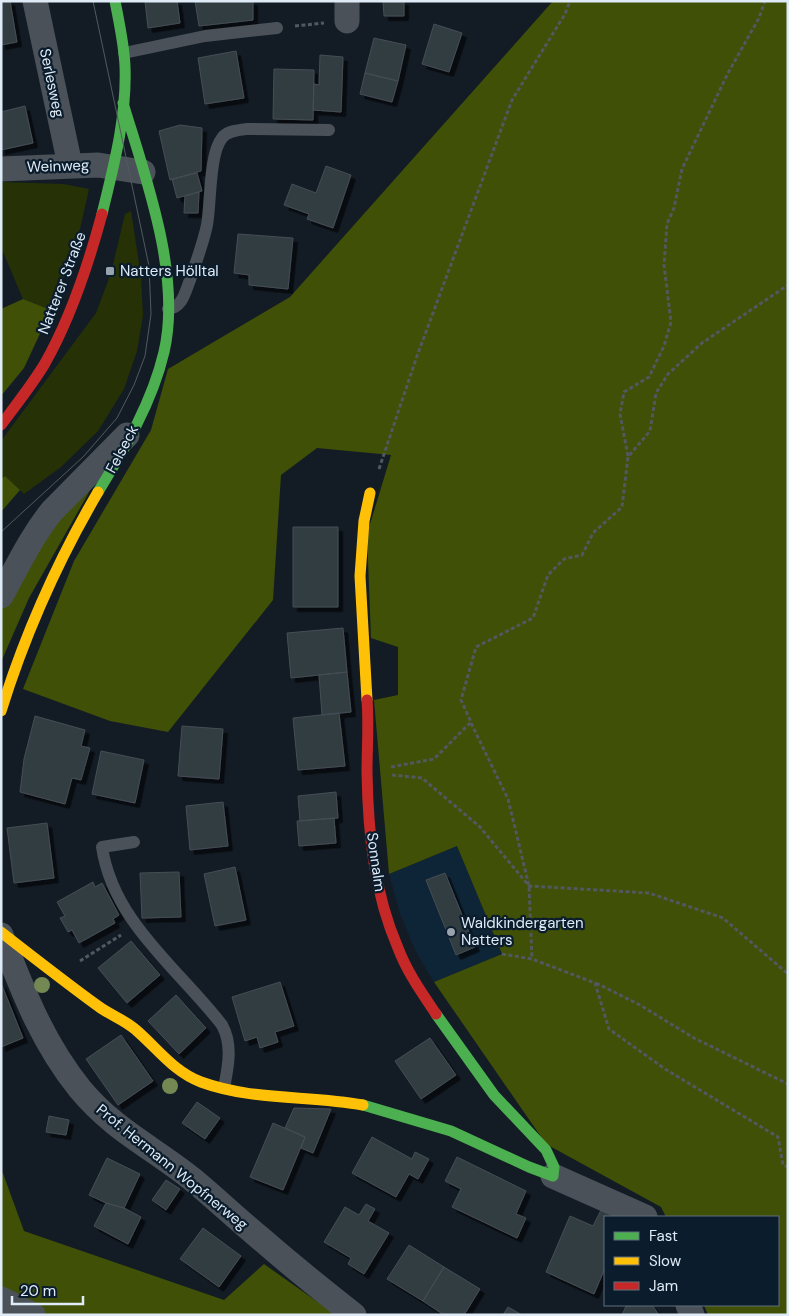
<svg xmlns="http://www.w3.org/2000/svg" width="789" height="1316" font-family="'DM Sans',sans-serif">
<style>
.built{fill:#0e2537}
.green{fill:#263105}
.forest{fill:#405006}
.building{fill:#333c42;stroke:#454d55;filter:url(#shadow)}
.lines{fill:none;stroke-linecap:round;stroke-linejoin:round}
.path{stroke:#51585f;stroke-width:3;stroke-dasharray:4 2.5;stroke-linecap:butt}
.lane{stroke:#4a5158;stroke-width:12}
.street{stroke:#4a5158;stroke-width:25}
.fast{stroke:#4caf50;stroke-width:11}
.slow{stroke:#ffc107;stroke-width:11}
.jam{stroke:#c62828;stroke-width:11}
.tram{stroke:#52585f;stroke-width:1}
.tree{fill:#748853}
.poi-dot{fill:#98a3ad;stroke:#0b1d2d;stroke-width:2}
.labels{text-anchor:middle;stroke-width:4.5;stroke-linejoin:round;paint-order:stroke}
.street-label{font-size:15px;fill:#dfebf6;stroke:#0b1d2d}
.poi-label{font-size:15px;fill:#dfebf6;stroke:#0b1d2d;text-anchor:start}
</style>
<defs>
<filter id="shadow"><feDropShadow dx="4.5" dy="4.5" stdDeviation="0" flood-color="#0009"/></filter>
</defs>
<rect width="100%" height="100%" fill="#131c25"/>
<path class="built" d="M457 846 502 954 434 982 416 952 400 913 389 874Z"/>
<path class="green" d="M1 182 63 184 89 189 77 242 51 310 23 299 1 247Z
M131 211 141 276 143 316 137 351 124 389 98 431 61 467 24 494 5 476 1 479V441L96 313 111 273 125 214Z"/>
<path class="forest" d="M553 1H788V1315H708L704 1305H778V1217H666L661 1207 546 1144 434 982 502 954 457 846 389 874 374 700 398 695V647L371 638 367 534 391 455 317 448 281 475 273 600 168 732 110 721 23 689 74 561 151 430 168 369 290 297Z
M23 299 51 310 24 368 1 396V309Z
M101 471 29 598 1 662V611L37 539Z
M5 476 20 490 1 512V479Z
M1 1168 24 1231 224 1300 264 1264 336 1315H1Z"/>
<path class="building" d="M1 1H10L17 42 1 45Z
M145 1H177L180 23 148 28Z
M195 1H253V20L199 26Z
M383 1H404V16H384Z
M434 24 462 33 449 72 422 64Z
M374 38 406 45 398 81 365 73Z
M236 51 244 98 205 104 198 58Z
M320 55 343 57 341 112 313 110 314 84 319 85Z
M274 69 314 70 313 120 273 119Z
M365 73 398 81 392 102 360 94Z
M25 106 33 143 1 150V112Z
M180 125 202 128 201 171 170 180 159 131Z
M326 166 351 175 333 228 307 219 309 214 284 205 292 184 316 193Z
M197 173 202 191 177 198 172 179Z
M199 192 198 213H184L185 196Z
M238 234 293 238 288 289 249 285V275L234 273Z
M293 527H338V607H293Z
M343 628 347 672 291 678 287 633Z
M347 672 351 712 322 715 319 675Z
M339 713 345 766 298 770 293 718Z
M35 716 85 730 81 746 90 748 81 780 72 778 65 804 20 792 24 759Z
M182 726 223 729 219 779 178 776Z
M101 751 144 760 135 803 92 794Z
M336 792 338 818 300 821 298 796Z
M223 802 228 846 190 850 186 806Z
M334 818 336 843 299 846 297 821Z
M47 823 54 878 14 883 7 828Z
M235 867 246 920 215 926 204 874Z
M179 872 181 917 142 918 140 873Z
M445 873 475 947 456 955 426 880Z
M93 882 95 887 102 883 119 915 113 919 115 923 79 943 72 930 68 932 60 918 65 916 57 902Z
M131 941 160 975 127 1003 98 968Z
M280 982 294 1026 275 1032 278 1042 260 1048 257 1037 245 1041 232 997Z
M1 983 23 1038 1 1047Z
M176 995 206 1028 179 1054 148 1021Z
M121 1035 153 1081 118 1105 86 1059Z
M430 1038 456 1075 421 1099 395 1061Z
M197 1102 220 1118 205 1139 182 1123Z
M294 1108 331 1109 313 1153 301 1148 305 1137 285 1128Z
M49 1116 69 1120 66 1135 46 1132Z
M273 1123 305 1137 283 1190 250 1177Z
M372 1137 412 1159 415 1152 429 1159 418 1179 409 1174 396 1197 352 1173Z
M457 1157 526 1191 516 1214 526 1218 517 1238 452 1207 461 1189 445 1181Z
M107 1158 140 1174 124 1208 106 1203 89 1195Z
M166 1180 180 1189 166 1210 152 1200Z
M106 1203 124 1208 141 1217 128 1244 94 1226Z
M366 1204 375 1209 368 1221 389 1233 364 1274 348 1264 351 1258 324 1242 345 1207 359 1215Z
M602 1208 623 1217H605V1268L594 1294 546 1272 570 1216 593 1226Z
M203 1228 241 1256 219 1287 180 1259Z
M409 1245 444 1267 423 1301 387 1279Z
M444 1267 480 1289 464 1315H444L423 1301Z
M631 1305H652L659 1315H622L626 1306 630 1307Z
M508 1307 522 1315H503Z"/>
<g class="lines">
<path class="path" d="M295 26 324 23
M628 456 620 414 624 392 649 377 664 346 671 322 664 265 667 224 674 208 682 169 728 73 759 18 765 1
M379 469 417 356 512 100 565 14 570 1
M471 723 508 799 529 886 532 959
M391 767 434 759 471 722 461 700 476 647 533 618 548 575 564 559 582 555 593 533 622 507 628 457 650 431 656 393 668 374 702 343 788 285
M392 775 422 778 480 827 529 886 649 893 723 918 788 974
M502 954 532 959 595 983 609 1029 665 1069 778 1137 783 1165 788 1167
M80 961 121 935
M596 983 640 1005 694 1038 788 1084"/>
<path class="lane" d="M124 53 205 36 277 28
M168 309C183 307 185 292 190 280 196 262 203 244 207 225 211 203 209 154 222 138 227 131 238 130 247 129L329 130
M134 842 102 847C113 922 179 969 222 1025 233 1045 228 1067 224 1088"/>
<path class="street" d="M35 1 70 165
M347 21V1
M1 169 98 165 143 172
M1 596C17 567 31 537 52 511L127 435
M1 935C23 991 42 1042 80 1089 114 1130 152 1147 192 1179 215 1198 237 1219 260 1238 291 1265 322 1290 354 1315
M553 1176 645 1217
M1 1299 33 1315
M688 1305 692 1315"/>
<path class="fast" d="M102 214C114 165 127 116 125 66 124 44 119 22 115 1
M98 492C125 448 152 403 164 352 182 275 145 176 123 103
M363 1105 451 1131 529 1167 553 1176 554 1167 546 1150 494 1095 436 1014"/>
<path class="slow" d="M367 700 360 576 364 521 370 493
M1 711C25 634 57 562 98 492
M1 932C33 957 65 982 98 1006 110 1015 125 1020 136 1030 158 1049 174 1072 201 1082 253 1101 309 1095 363 1105"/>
<path class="jam" d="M1 425C16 405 31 386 44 365 71 318 88 266 102 214
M367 700C369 724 367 748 367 772 368 832 374 893 398 948 407 972 422 993 436 1014"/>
<path class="tram" d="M1 532 83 457 117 418 134 385 145 356 151 314 149 266 93 1"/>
</g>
<g class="tree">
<circle cx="42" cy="985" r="8"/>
<circle cx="170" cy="1086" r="8"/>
</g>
<g class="poi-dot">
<rect x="105" y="266" width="10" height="10" rx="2.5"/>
<circle cx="451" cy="932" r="5"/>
</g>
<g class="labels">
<g class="street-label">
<text transform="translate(52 83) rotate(78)" y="5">Serlesweg</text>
<text transform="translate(58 166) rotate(-2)" y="5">Weinweg</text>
<text transform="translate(62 283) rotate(-69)" y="5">Natterer Straße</text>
<text transform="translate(122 449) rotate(-62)" y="5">Felseck</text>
<text transform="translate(376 862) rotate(82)" y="5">Sonnalm</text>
<text transform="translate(172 1167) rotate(39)" y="5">Prof. Hermann Wopfnerweg</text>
</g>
<g class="poi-label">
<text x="120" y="276">Natters Hölltal</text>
<text x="461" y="928">Waldkindergarten<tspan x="461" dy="17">Natters</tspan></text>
</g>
</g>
<rect width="789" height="1316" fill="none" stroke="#dfebf6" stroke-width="5"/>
<rect x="604" y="1216" width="175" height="90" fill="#0b1d2d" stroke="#606f7d"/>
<rect x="614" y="1232" width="25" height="8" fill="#4caf50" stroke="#606f7d"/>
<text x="649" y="1241" font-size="15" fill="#dfebf6">Fast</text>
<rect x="614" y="1257" width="25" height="8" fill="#ffc107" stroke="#606f7d"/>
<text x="649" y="1266" font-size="15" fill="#dfebf6">Slow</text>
<rect x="614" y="1282" width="25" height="8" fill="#c62828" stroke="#606f7d"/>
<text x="649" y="1291" font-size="15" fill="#dfebf6">Jam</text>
<path d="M12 1296v8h71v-8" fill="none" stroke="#dfebf6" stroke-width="2.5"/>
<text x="20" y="1296" font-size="15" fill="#dfebf6" stroke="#0b1d2d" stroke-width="4" paint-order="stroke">20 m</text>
</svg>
